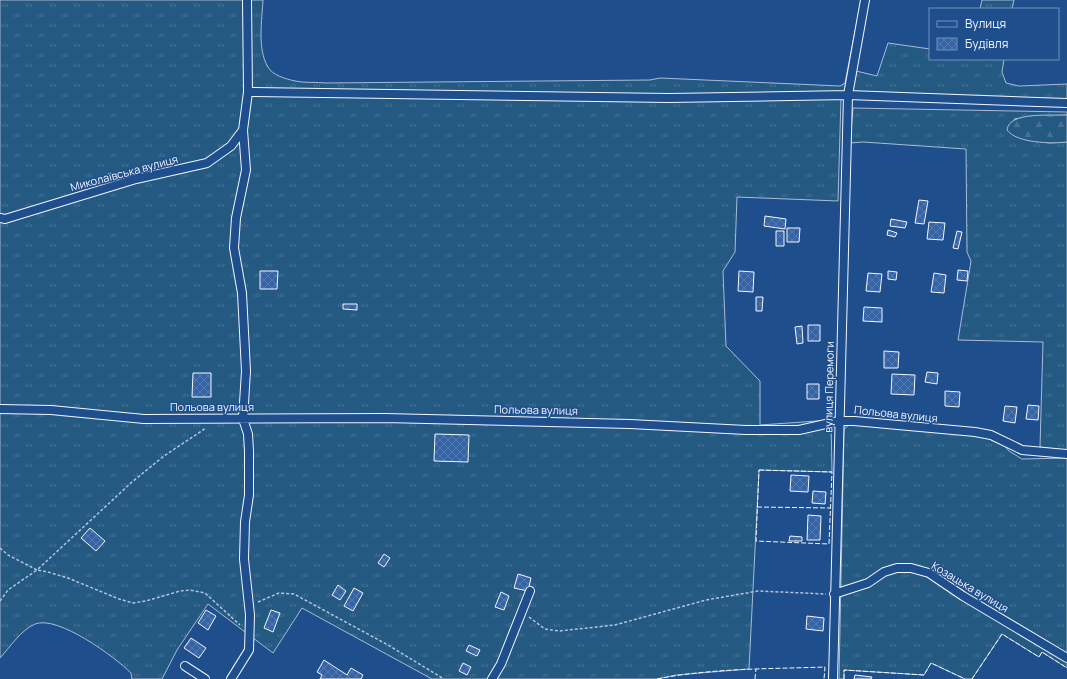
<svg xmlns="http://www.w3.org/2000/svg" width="1067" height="679" font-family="Manrope,sans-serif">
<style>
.grass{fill:url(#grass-tufts);stroke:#a8bbd7}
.forest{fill:url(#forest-firs);stroke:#a8bbd7}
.building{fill:url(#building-cross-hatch);stroke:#f2f6ff}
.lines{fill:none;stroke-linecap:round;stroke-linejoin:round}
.street-casing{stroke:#f2f6ff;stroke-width:10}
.path{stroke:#b3c4dc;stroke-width:1.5;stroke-dasharray:3 2;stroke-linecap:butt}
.street{stroke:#1f4e8c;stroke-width:8}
.fence{stroke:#f2f6ff;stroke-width:1;stroke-dasharray:5 2;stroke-linecap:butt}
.labels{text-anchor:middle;stroke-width:3;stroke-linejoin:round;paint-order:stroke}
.street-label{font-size:11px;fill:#f2f6ff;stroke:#1f4e8c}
</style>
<defs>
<pattern id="grass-tufts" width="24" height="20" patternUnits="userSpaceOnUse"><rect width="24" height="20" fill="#245a82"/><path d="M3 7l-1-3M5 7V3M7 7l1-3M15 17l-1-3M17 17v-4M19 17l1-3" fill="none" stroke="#447295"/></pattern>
<pattern id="forest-firs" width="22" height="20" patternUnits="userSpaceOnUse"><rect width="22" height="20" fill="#245a82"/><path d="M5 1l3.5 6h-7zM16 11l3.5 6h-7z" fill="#447295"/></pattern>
<pattern id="building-cross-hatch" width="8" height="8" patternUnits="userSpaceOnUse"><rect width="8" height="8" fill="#3563a3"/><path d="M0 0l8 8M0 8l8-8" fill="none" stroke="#537ab1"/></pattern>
</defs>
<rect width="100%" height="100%" fill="#1f4e8c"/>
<path class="grass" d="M0 0H263C262 20 257 49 268 67 272 75 286 79 295 81 304 83 316 82 326 83L650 80 660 78 840 86 845 83 861 0 856 71 877 76 888 43 930 49V59H1004L1002 72 1006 83 1019 86 1067 84V101L841 98 838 201 737 197 735 252 723 271 726 346 760 381V425L831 420 832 472 759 470 749 669 676 675 657 679H432L302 608 273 653 208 604 177 650 162 679H132L131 673C115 657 58 615 35 624 21 630 10 647 0 658Z
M982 0H1014L1012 9H980Z
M853 108 1067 112V115L1033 116 1014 119 1030 140 1049 143 1067 142V451L1040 447 1043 342 958 340 971 261 967 252 966 149 863 142 850 143Z
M850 424 989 436 1003 444 1009 451 1022 459 1067 458V668L1042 652 1039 657 1002 634 972 679H965L931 663 924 675 844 670V679H839L844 429Z"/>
<path class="forest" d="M1067 115V142C1052 144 1016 143 1007 130 1009 111 1052 116 1067 115Z"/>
<path class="building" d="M919 200 928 201 924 224 915 223Z
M765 216 786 219 785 229 764 226Z
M891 219 907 222 905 228 890 226Z
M929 222 945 223 943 240 927 239Z
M787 228H800L799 242H787Z
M888 230 897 233 895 237 887 235Z
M776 231H784V246H776Z
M957 231 962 232 958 249 953 248Z
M958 270 968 271 967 281 957 280Z
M260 271H278L277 289H260Z
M739 271 754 272 753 292 738 291Z
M888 271 897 272 896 280 888 279Z
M868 273 882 274 880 292 866 291Z
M934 273 946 275 944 293 931 292Z
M756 297H763L762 311H756Z
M343 304H357V310L343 309Z
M864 307 882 308V322L863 321Z
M808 325H820V341H808Z
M802 326 803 343 797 344 795 327Z
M884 351 899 352 898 368H884Z
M927 372 938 373 937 384 925 382Z
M193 373H211V397H192Z
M892 374 915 375 914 395 891 394Z
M807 384H819V399H807Z
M945 391 960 392 959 407 945 406Z
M1028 405 1039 406 1038 420 1026 419Z
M1005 406 1017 407 1015 423 1003 421Z
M435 434 469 435 468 462 434 461Z
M791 475 809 476 808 492 790 491Z
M813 491 826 492 825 504 812 503Z
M808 515 821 516 820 540H807Z
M90 528 105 541 96 551 81 538Z
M790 536 802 537V541H789Z
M384 554 390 558 384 567 378 563Z
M518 574 531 578 528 591 514 588Z
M338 585 346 591 340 600 332 595Z
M354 588 363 593 353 611 344 606Z
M501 592 509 596 504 610 495 607Z
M206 610 216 616 208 630 198 623Z
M271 610 280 613 273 632 264 628Z
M807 616 824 618 823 631 806 629Z
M191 638 206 648 199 658 184 648Z
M469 645 480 650 477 656 466 651Z
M324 660 347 675 351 668 363 675 361 679H320L322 675 317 672Z
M463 663 471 667 467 675 459 671Z
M855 675 872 677 871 679H854Z"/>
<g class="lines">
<g class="street-casing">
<path id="street" d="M247 0 248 92 669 98 848 95 1067 103
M0 218 5 219 136 179 207 163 231 146 243 130
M0 409 51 410 144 419 385 418 630 424 746 430H799L839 421H854L975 432 991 435 1022 450 1067 454
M834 594 868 583 884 572 897 568H911L929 573 963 596 1067 658
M185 666 205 679
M231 679 249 650 250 615 244 559 245 522 249 495V451L248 434 243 419 246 371 242 293 234 248 236 218 246 170 243 130 248 92
M492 679 501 664 530 591
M833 679 848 95 865 0"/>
</g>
<path class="path" d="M0 548 8 555 37 570 132 482 164 456 206 428
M0 601 8 590 37 570 48 572 68 578 119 599 133 603 146 601 180 591 190 590 205 593 240 625
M258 602 279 593 294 594 388 645 444 679
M529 617 545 629 559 631 615 625 706 600 758 591 826 594"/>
<use href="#street" class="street"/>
<path class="fence" d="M759 470 832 472 829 544 756 541Z
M757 507 830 508
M657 679C712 668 769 669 825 667L824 679
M755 679 756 669
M844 679V670L924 675 931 663 965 679
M972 679 1002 634 1039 657 1042 652 1067 668"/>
</g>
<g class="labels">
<g class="street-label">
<text transform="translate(124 173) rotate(-15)" y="4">Миколаївська вулиця</text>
<text transform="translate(829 387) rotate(-89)" y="4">вулиця Перемоги</text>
<text x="212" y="411">Польова вулиця</text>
<text transform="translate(536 410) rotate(1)" y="4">Польова вулиця</text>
<text transform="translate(896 414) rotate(6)" y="4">Польова вулиця</text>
<text transform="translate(970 587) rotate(31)" y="4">Козацька вулиця</text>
</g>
</g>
<rect x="929" y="8" width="130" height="52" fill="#1f4e8c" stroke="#7391ba"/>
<rect x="937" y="21" width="20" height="6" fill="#1f4e8c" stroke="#7391ba"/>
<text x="965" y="28" font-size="12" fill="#f2f6ff">Вулиця</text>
<rect x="937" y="38" width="20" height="12" fill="url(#building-cross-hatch)" stroke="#7391ba"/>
<text x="965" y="48" font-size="12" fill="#f2f6ff">Будівля</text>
</svg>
